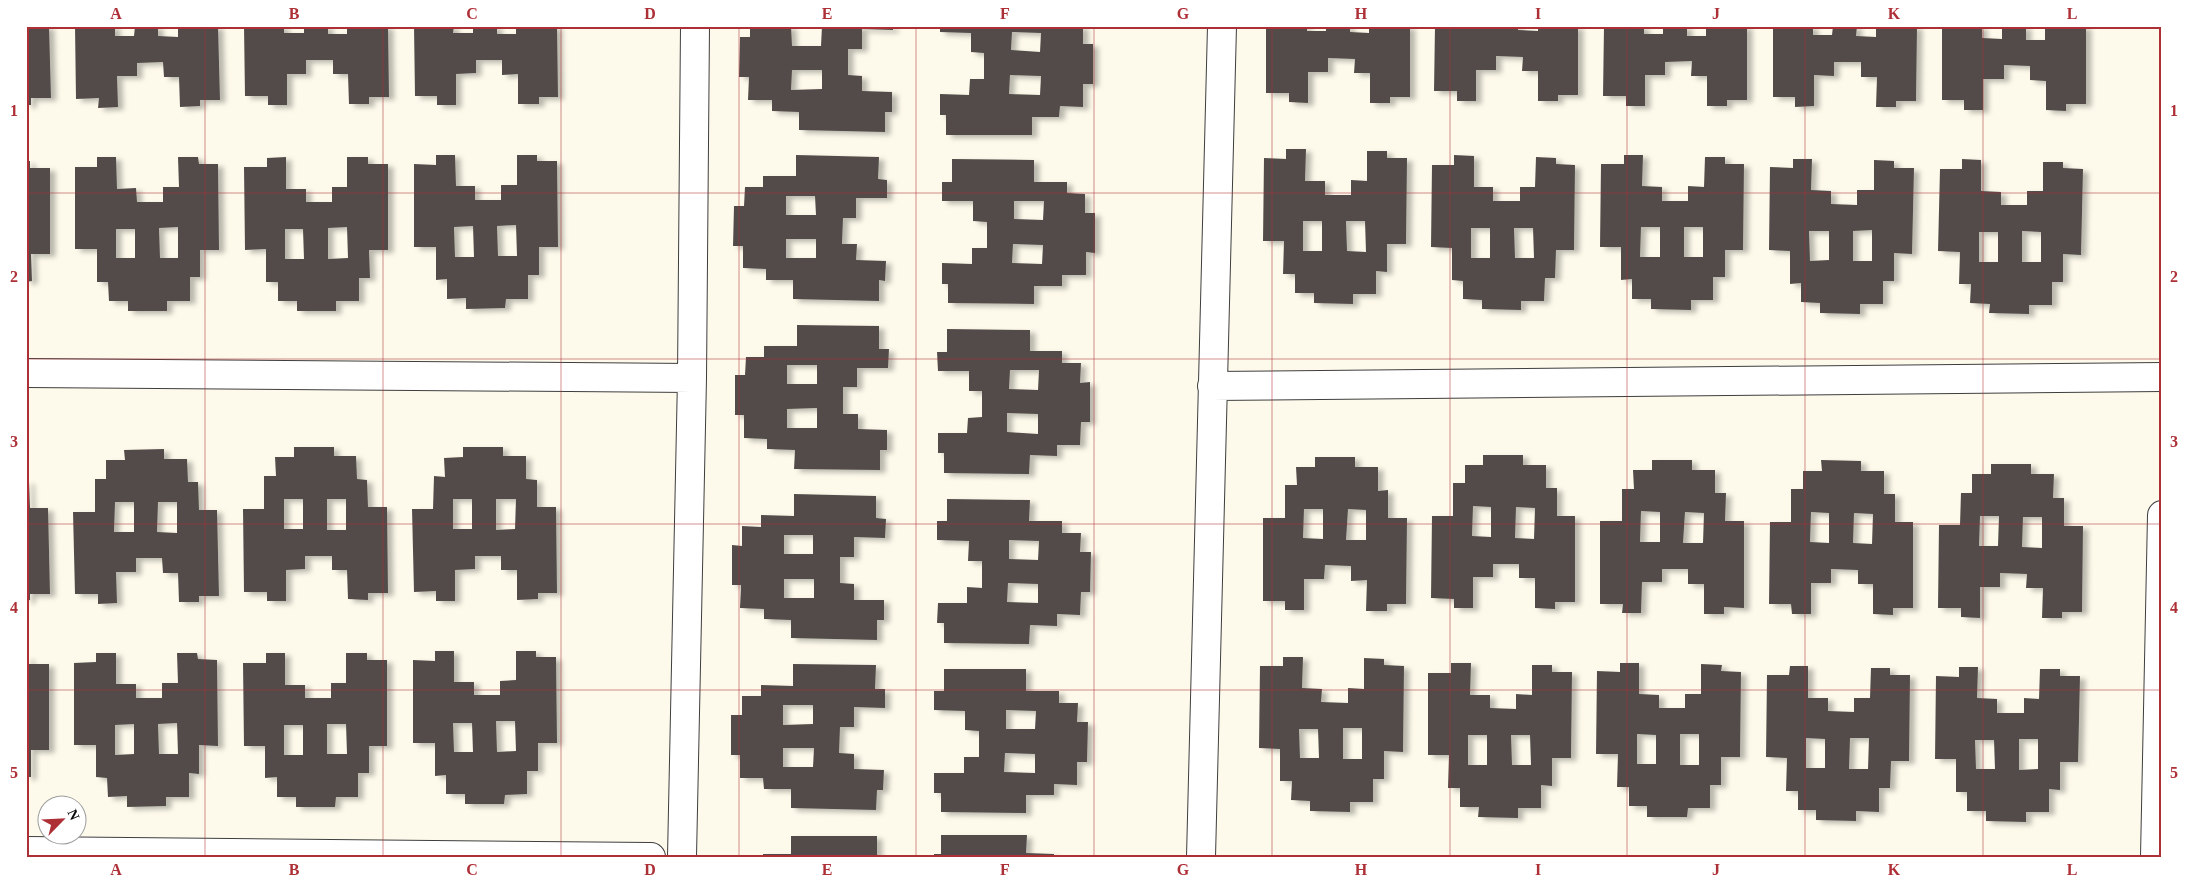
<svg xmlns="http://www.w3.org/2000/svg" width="2188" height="883" font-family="Georgia,serif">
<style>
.building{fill:#534c49;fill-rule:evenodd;filter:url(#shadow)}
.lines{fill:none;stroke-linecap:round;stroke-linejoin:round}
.minor-casing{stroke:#3e3e3e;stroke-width:30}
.minor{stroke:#fff;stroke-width:28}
.grid{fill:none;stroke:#ae3037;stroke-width:1;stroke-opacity:0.55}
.neatline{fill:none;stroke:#ae3037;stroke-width:2}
.grid-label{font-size:16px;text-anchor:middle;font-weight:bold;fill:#ae3037}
</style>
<defs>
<filter id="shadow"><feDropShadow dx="5.5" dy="3" stdDeviation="2.5" flood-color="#0004"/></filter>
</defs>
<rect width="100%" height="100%" fill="#fdfaeb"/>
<path class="building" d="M26 26H49L51 98H31V105H26Z
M75 26H115V36H134L135 26H158V36L178 37V26H218L220 100H200V106L180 107 179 77H164L163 62 137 63V76H117L118 107 98 108 99 98 76 99Z
M244 26H284V33H304V26H328V34H347V26H388L389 97H369V104H349L348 74H333V60H306V74H287V105H268V96H245Z
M414 26H454L453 33H473V26H497V34H516V26H557L558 97H539V104H518V74L502 75V60H476V73L456 74V105H437V96H415Z
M750 26H791L792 46H821L822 26H893V30L862 29V49H848V75L862 76V91L892 92V112H885V132L799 130V112L772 111V100H748L749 77H739L740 37H750ZM792 70H822V89L791 90Z
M940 26H1083V44H1093V84H1083V107L1060 106 1059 117H1032V135H946V115H940V94L969 95 970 79H984V53L971 52V33L940 32ZM1012 32 1041 33 1040 52 1011 50ZM1010 75 1041 76 1040 95 1009 94Z
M1266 26H1307V31H1326V26H1350V32L1369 33V26H1410V97H1390V103H1370V73H1354L1355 59 1328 58V72H1308V103L1289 102V93H1266Z
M1435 26H1475V29H1494V26H1518V30L1538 31V26H1578V95H1558V101H1538V71H1522L1523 57 1496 56V70H1476V101H1457V91H1434Z
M1604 26H1644V34H1663V26H1687V36H1706V26H1747V100H1727V106H1707V76H1691L1692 61 1665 62V75H1645V106H1626V96H1603Z
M1773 26H1813V35H1832L1833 26H1857L1856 36 1876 37V26H1917L1916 101H1896V107H1876L1877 77H1861V62H1834V76L1814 75V106L1795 107V97H1773Z
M1942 26H1982V38L2002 39V26H2026V40H2045V26H2086V104H2066V111L2046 110V81L2030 80V66L2004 65V79H1983V110H1964V100H1942Z
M1286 149H1306L1305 181H1325V195H1351V180L1367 181V151H1387V158H1407L1406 244H1387V272L1376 271V294H1353V304L1314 303V293H1295V274H1283L1284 241H1263L1264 158 1286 159ZM1303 221H1322V251H1303ZM1346 221H1365L1366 252 1347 251Z
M436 155H455L456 186H475V200H501V185H517V155H537V161H557L558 247H539V275H528V299H506L505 308 466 309V298L447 299V279L436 280V247H414V164L436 165ZM516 225 517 256H498L497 226ZM473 226 474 257H455L454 227Z
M796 155 879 157 878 179 887 180V198H856V218H843L842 244H857L856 260 886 261 885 281 879 280V301L793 299V280H766V269L743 268V246H733L734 206H744L745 187H763V176H796ZM786 196H815L816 215H786ZM786 239H816V258H786Z
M1454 155 1474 156V187H1493V201H1520V187H1535L1536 157 1556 158V164L1575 165 1574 250H1556L1555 278H1545L1544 301H1521V310L1482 309V300L1463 299V281L1452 280V248L1431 247 1432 165H1454ZM1471 228H1490V258H1471ZM1514 228H1533L1534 258H1515Z
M1624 155H1643L1642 186 1662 187V201H1688V186L1704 187 1705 157H1725V164H1744L1743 250H1725V277H1713V300H1691V310L1651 309V299H1632V279L1621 280V247H1600L1601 164H1624ZM1641 227H1660V257H1640ZM1684 227H1703V257H1684Z
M97 157H116L117 189 136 188 137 202H163V187H179L178 157H198L199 164H218L219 250H200V277H190V301H167V311H128V301H109L108 282H97V249H75V167H97ZM178 227V258H160L159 228ZM116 229H135V258H116Z
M286 157V189H306V202H332V187H347V157H368V164H388V250H369L370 278H359V301H336V311H297V301H278V282H266V249L245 250 244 167H267V158ZM347 227 348 258 328 259V228ZM285 229H303L304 259H285Z
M952 159 1034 160V182H1067V193L1085 194V213H1095V253L1086 252V275H1062V286H1034V304L948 303V284H942V263L972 264V248H987V222L973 221V201H942V182H952ZM1014 201H1044L1043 220 1014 219ZM1013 244 1043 245 1042 264 1012 263Z
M1793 159H1812L1811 190 1831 191V204L1857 205V190H1874V160L1894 161V168H1914L1912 254 1894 253V281H1883V304H1860V314L1820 313V303L1801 302V283L1790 284V251L1769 250 1770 167 1793 168ZM1872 230V261H1853V231ZM1809 231H1829V260L1810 261Z
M1962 159 1981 160V191L2001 192V205H2027V191H2043V162H2063V168L2083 169 2081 255 2063 254V282H2052V305H2029V314L1989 313 1990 304 1970 303 1971 284H1959L1960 252 1938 251 1940 169H1962ZM2022 231 2041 232V262H2022ZM1979 232H1998V262H1979Z
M26 161H30V168H50V254H31L32 281 26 282Z
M797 325 879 326V349H889L888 368H857V387H843V414H858V429L887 430V450H880V470L794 469 795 450 767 449V439L744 438V415H735V375H745L746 357H764V346H797ZM787 365H817V384H787ZM817 408V428H787V409Z
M947 329 1030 330V351H1062V363H1081L1080 383 1090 382V422H1081L1080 445H1057V456L1030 455 1029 474 944 473V453H938V433H967L968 418 982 417V391H969V371H938L937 352H947ZM1010 370H1039L1038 390 1009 389ZM1007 413 1038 414V434L1007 432Z
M294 447H334V456H356L357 479 367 480 368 507H387L388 593H368V600L348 599 347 570H332V556H305V569L286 570V601H267V592H244L243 509H264V476H276L275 457H294ZM284 499H303V529H284ZM327 499H346V530H327Z
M463 447H503V456H526V479L537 480V507H556L557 593H538V599L517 600V570H501V556H475V569L455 570V601H436V591L414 592 412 509H433L434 476 445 477 444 458 463 457ZM453 499H472V529H453ZM496 499H516L515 529 496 530Z
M164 449V459H187L188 482H198L199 510H217L219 596H199V602H179L178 573H163L162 558H136V572H116L117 603 98 604V594H75L73 512H95V479H106V460H125L124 450ZM115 502H134V532H114ZM158 502H177V533L157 532Z
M1483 455H1523V465H1546V488H1557V516H1575V602H1555V609L1535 608V578H1519V564H1493V577H1473V608H1454V599L1431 598 1432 516H1453V483H1465V465H1483ZM1473 506 1491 507V537L1472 536ZM1516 507 1535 508 1534 539 1515 538Z
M1315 457H1355V467H1378V491L1388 490V518H1407L1406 604H1387V611H1366L1367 580 1351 581V566L1325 565 1324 579H1304V610H1285V601H1263V518H1285V485H1297L1296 467H1315ZM1304 509H1323V539L1303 538ZM1348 509 1366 510V540H1346Z
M1652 460H1692V470H1715V493H1726L1725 521H1744V608L1724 607V614H1704V584H1688V569H1662V582H1642L1641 613H1622L1623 604H1600V521H1622V489H1634L1633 470H1652ZM1641 511 1660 512V542H1640ZM1685 512 1704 513 1703 543H1683Z
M1821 460 1861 461V471H1884V494H1895V522H1913V608H1893V615L1873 614V584H1858V570L1831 569V583H1811V614H1792L1791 604H1769L1770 522H1791V489H1803V471H1822ZM1811 512 1829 513V543L1810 542ZM1854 513 1873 514 1872 544 1853 543Z
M1991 464H2031V474H2054L2053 498H2064V526H2083L2082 612H2062V618H2042L2043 588H2026L2027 574 2000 573V587H1980V618L1961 617V608H1938L1939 525H1960L1961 493H1972V474H1991ZM1980 516H1999L1998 546H1979ZM2023 517H2042V548L2022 547Z
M26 481H29L30 508H48L50 594H30V600L26 601Z
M794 494 876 496V518L886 519 885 538 854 537V557H840V583L854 584V600H884V620H877V640L791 638V620L764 619V609L740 608 741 585H732V545L742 546V526L761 527V515L794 516ZM784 535H813V554H784ZM784 579H814V598H784Z
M947 499 1030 500 1029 521H1062V533H1081L1080 552H1091L1090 592H1081L1080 615 1057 614V626L1030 625 1029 644 944 643V623H937L938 603H967V587L982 588V561H968L969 541 937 540V521H947ZM1009 540 1039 541 1038 560 1009 559ZM1008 583 1038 584V603L1007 602Z
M435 651H454V682H474V695H500V681L516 680V651H536V657H556L557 743H538V771H527V794L505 795 504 804H465V794H446V775L435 776V743H413V660L435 661ZM496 721H515L516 751 497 752ZM453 723H472L473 752H454Z
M96 653H116V684H136V698H162V683H178L177 653H197L198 659 217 660 218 746 199 745V774L189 773V797H166V806L127 807V796L108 797 107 778 96 777V745H74V663L96 662ZM177 723 178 754H159L158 724ZM134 724V754L115 755V725Z
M266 653H285V685H305V698H331V683H346V653H367V660H387V746H369V773H358V797H336L335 807H296V797H277V777L265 778V746H244L243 663H266ZM327 724H346L347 754H327ZM284 725H303V755H284Z
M26 657H29V664H49V750H31V777H26Z
M1283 657H1303L1302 688 1322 689 1321 702 1348 703V688L1364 689V658L1384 659V665L1404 666 1403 752 1384 751V779H1373V802H1350V812L1310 811V801L1291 800 1292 781H1280V749L1259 748 1260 666H1283ZM1343 728H1362V759H1343ZM1299 729H1318L1319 758H1300Z
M1451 663H1471L1470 695H1490V708L1516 709V694L1532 695V665H1552V672H1572L1571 758H1552V786L1541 785V808H1518V818L1478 817 1479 807H1460V788H1448L1449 755H1428V673H1451ZM1468 735H1487V765H1468ZM1511 735H1530L1531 765H1512Z
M1620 663H1639V694L1659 695V708H1685V694H1701V664L1722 665 1721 671 1741 672 1740 757H1721V785H1710V808H1688L1687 817H1647V806H1629V787H1617L1618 754H1596L1597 671 1620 672ZM1637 734 1656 735V764H1637ZM1680 734H1699V765H1680Z
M793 664 876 665 875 689H885V708L854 707V727H840L839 753 854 754V769L884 770 883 790H877L876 810 791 808V789H764L763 778H740V755H731V715H742V696H761V685L793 686ZM783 705H813V724L783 725ZM783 748H814L813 767H783Z
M1790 666H1808V698H1828V711L1854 712V698H1870L1871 668H1890V675H1910L1909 761H1891L1890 788H1879V812L1856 811V821L1816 820V810H1798V791H1786L1787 758 1766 757 1767 675H1789ZM1806 738 1825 739V768H1806ZM1850 738H1869L1868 769H1849Z
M1959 667H1978L1977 698 1997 699V713H2024V698L2039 699 2040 669H2060V676H2080L2078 762H2060V790L2049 789V812H2026V822L1986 821V811H1967V792H1956V759H1935L1936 676 1959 677ZM2019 739H2038V769L2019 770ZM1975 740H1994L1995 769H1976Z
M944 669H1026V691H1059V703H1078L1077 722H1088L1087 762H1077V785L1054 784V795H1026V813L941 812V793H934V773H964V757H979V731L965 730V711L934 710V691H944ZM1006 710 1036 711 1035 729H1006ZM1005 753 1035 754V773L1004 772Z
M941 835H1027L1026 853 1054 854V857H934V854H941Z
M791 836H877V857H763V854H791Z"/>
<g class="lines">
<g class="minor-casing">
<path id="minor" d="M26 373 692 378
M1212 386 2162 377
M26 851 651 857
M682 857 692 378 695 26
M1201 857 1222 26
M2155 857 2162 515"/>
</g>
<use href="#minor" class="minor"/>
</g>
<path class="grid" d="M205 26V857M383 26V857M561 26V857M739 26V857M916 26V857M1094 26V857M1272 26V857M1450 26V857M1627 26V857M1805 26V857M1983 26V857M26 193H2162M26 359H2162M26 524H2162M26 690H2162"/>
<rect width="2188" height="883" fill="none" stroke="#ffffff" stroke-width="55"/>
<g transform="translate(62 820) rotate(66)"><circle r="24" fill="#ffffff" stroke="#9d9d9d"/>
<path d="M0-4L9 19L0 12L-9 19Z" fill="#ae3037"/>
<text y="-8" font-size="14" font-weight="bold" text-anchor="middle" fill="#0b0b0b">N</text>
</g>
<rect x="28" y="28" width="2132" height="828" class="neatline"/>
<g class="grid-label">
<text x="116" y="19">A</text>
<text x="294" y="19">B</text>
<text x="472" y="19">C</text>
<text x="650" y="19">D</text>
<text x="827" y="19">E</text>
<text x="1005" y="19">F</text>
<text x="1183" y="19">G</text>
<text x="1361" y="19">H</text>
<text x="1538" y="19">I</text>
<text x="1716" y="19">J</text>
<text x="1894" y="19">K</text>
<text x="2072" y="19">L</text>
<text x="14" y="116">1</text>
<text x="2174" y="116">1</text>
<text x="14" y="282">2</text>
<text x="2174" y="282">2</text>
<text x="14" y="447">3</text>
<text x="2174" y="447">3</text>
<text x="14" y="613">4</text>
<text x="2174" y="613">4</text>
<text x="14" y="778">5</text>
<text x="2174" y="778">5</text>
<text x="116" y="875">A</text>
<text x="294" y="875">B</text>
<text x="472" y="875">C</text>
<text x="650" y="875">D</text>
<text x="827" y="875">E</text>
<text x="1005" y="875">F</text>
<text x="1183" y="875">G</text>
<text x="1361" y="875">H</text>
<text x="1538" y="875">I</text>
<text x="1716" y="875">J</text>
<text x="1894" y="875">K</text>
<text x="2072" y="875">L</text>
</g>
</svg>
